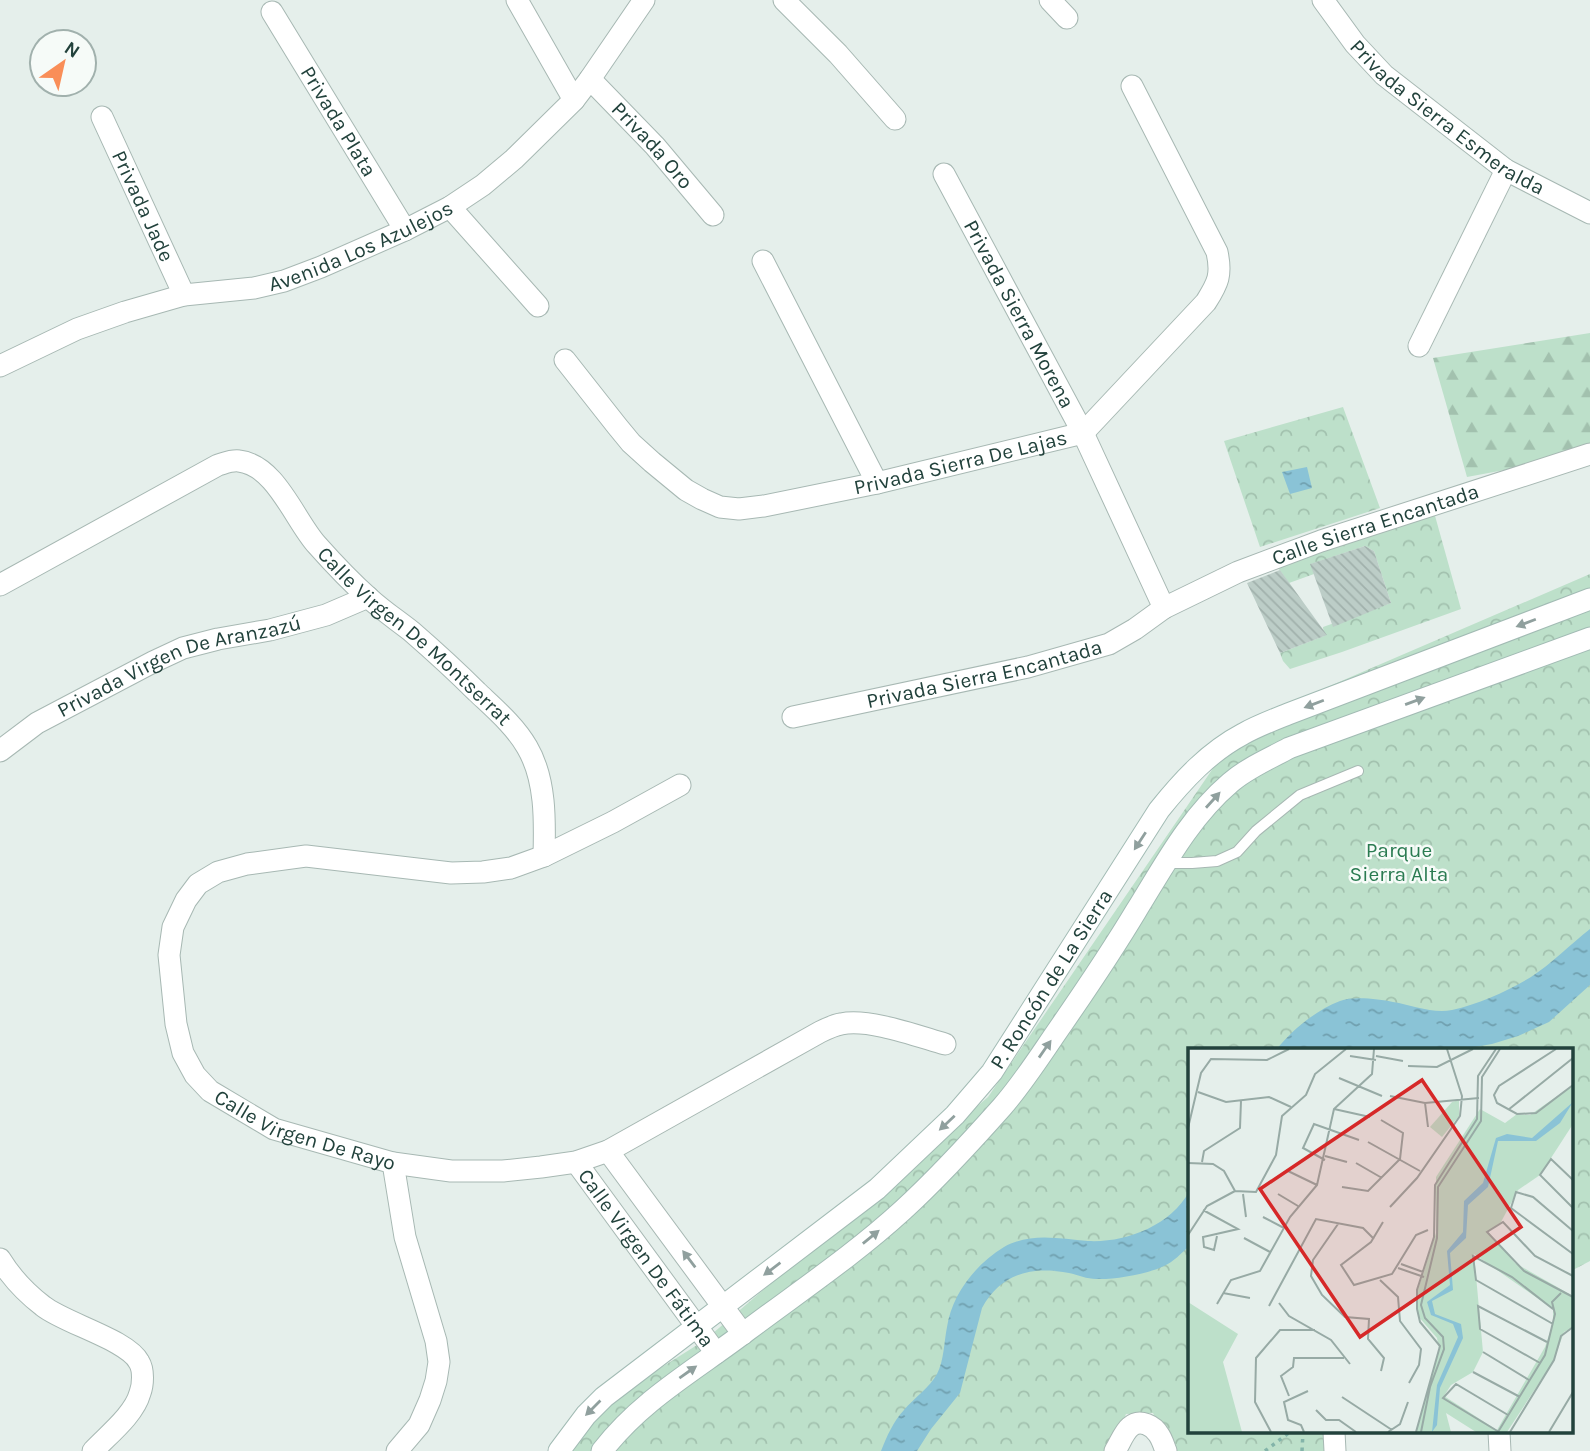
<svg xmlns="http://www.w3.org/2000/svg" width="1590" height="1451" font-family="Karla,sans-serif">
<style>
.forest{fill:url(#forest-firs)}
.park{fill:url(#park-crowns)}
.water{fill:url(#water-ripples)}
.building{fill:url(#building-back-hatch)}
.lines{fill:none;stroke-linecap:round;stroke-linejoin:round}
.lane-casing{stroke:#a7b8b3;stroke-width:12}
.street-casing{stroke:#a7b8b3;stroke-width:23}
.secondary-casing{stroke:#a2bbb4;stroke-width:23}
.path{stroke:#83b4a9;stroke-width:3.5;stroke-dasharray:3.5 5;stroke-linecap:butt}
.lane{stroke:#fff;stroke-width:10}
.street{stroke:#fff;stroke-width:21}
.secondary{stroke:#fff;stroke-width:21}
.oneway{fill:#90a09e}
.labels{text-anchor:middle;stroke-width:5;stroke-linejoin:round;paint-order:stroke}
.street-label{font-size:21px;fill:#22423c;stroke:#f6fbf8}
.park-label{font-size:21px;fill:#2a7b51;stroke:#f6fbf8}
.inset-road{fill:none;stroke:#97aaa5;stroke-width:2}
.view{fill:#d62828;fill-opacity:0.15;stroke:#d62828;stroke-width:3.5}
.inset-edge{fill:none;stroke:#22423c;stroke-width:3.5}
</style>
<defs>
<pattern id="forest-firs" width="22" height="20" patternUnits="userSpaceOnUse" patternTransform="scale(1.75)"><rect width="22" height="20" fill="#bde0ca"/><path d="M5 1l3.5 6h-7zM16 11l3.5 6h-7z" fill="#a2c1ae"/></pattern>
<pattern id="park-crowns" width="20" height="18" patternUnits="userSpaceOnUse" patternTransform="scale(1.75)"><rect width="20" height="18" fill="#bde0ca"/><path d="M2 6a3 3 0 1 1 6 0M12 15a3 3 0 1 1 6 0" fill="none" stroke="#a2c1ae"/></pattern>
<pattern id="water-ripples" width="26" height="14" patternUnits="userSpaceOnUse" patternTransform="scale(1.75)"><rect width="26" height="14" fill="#8ac3d6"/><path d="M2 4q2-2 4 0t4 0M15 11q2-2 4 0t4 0" fill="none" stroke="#70a0af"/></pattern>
<pattern id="building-back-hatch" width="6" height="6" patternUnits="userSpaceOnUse" patternTransform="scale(1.75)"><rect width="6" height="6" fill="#bccdc7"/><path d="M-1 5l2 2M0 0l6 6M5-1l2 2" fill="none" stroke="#a1b1ac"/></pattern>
</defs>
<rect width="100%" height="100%" fill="#e5efeb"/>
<path class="forest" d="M1590 333V448L1558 460 1467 477 1433 358Z"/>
<path class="park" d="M1343 407 1380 508 1260 547 1224 441Z
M1432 505 1461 609 1342 652 1290 669 1283 661 1280 653 1324 636 1323 627 1391 603 1374 551 1365 546 1311 564 1314 574 1289 583 1274 562Z
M1590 574V1261L1571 1271V1050H1189V1432H1334L1335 1451H1170L1153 1413 1126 1414 1111 1451H561L586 1415 705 1340 988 1097 1244 723Z"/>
<path class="water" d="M1307 467 1312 488 1290 494 1282 472Z
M1590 929V985L1549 1022 1518 1036 1492 1044 1457 1050 1366 1049 1276 1050C1292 1030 1316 1010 1340 1001 1353 996 1379 999 1393 1002 1412 1005 1433 1014 1452 1010 1479 1004 1508 991 1531 977 1551 964 1571 944 1590 929Z
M1189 1192V1246C1182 1253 1173 1262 1164 1266 1148 1274 1113 1280 1096 1279 1087 1279 1078 1275 1069 1273 1032 1266 1001 1273 982 1308L960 1393 931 1429 917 1451H881C887 1436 893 1422 904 1410 914 1398 930 1387 937 1374 944 1361 944 1342 947 1327 952 1294 976 1264 1004 1247 1031 1232 1060 1239 1088 1241 1125 1243 1170 1226 1189 1192Z"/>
<path class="building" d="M1365 546 1374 551 1391 603 1333 627 1310 564Z
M1280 570 1327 635 1280 653 1247 583Z"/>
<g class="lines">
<g class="lane-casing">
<path id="lane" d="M1165 863H1192L1217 861 1237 852 1256 831 1300 795 1358 771"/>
</g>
<g class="street-casing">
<g id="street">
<path d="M517 0 574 100"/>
<path d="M784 0 838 54 895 119"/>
<path d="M1050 0 1067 18"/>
<path id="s1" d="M1323 0 1355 44 1384 75 1506 170 1590 213"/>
<path id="s2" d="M272 12 405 230"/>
<path id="s3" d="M590 79 655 146 713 215"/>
<path id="s4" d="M102 117 184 295"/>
<path id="s5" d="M944 174 1083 433 1164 608"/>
<path d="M450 207 538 306"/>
<path d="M763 261 877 483"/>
<path d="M1419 346 1506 170"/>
<path id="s6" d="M565 360 617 426 631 443 652 462 686 490 702 499 720 507 739 509 764 506 877 483 1083 433 1206 302C1218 283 1222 275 1217 252L1132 86"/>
<path id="s7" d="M0 366 77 329 125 312 184 295 254 288 284 281 321 267 405 230 450 207 483 185 514 159 574 100 590 79 644 0"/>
<path id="s8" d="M0 585 218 465C225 463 232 460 239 461 276 465 295 521 317 545 333 563 351 582 369 598 382 610 397 620 411 631 434 651 456 671 477 692 495 709 515 726 527 747 546 779 545 821 544 856"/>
<path id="s9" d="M793 717 1028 667 1109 644 1135 629 1164 608 1238 572 1321 541 1590 454"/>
<path id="s10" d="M0 751 37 723 153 662 183 648 218 639 270 630 326 615 368 597"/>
<path id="s11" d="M680 785 613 822 544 856 511 868 483 872 451 873 306 856 247 864 218 872 198 884 186 900 173 927 169 955 176 1024 183 1053 195 1075 210 1091 274 1129 393 1163 451 1171H503L541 1167 576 1162 608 1151 820 1032C826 1029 834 1025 841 1024 869 1018 917 1036 945 1044"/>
<path d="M608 1151 743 1334"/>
<path id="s12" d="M576 1162 716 1353"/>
<path d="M393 1163 405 1237 436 1341 439 1362 436 1381 430 1400 419 1425 397 1451"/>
<path d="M0 1259C11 1277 26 1293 43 1306 64 1323 128 1340 139 1362 144 1370 143 1385 140 1393 134 1415 108 1435 93 1451"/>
<path d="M1334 1432 1335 1451"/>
<path d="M1499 1432 1500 1451"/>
<path d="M1115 1451C1120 1443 1124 1432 1130 1427 1140 1418 1154 1426 1159 1435 1162 1439 1164 1446 1166 1451"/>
</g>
</g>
<g class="secondary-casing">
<g id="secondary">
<path id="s13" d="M559 1451 586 1415 604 1397 877 1189 955 1115 992 1072 1159 810C1183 780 1209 752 1243 734 1257 726 1273 720 1288 714L1590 599"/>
<path d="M602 1451C642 1399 697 1369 748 1330 800 1291 855 1254 903 1210 938 1178 970 1143 1002 1107 1023 1083 1040 1056 1058 1030 1085 991 1112 951 1136 911 1164 866 1189 818 1230 783 1247 768 1269 759 1289 748L1590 638"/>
</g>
</g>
<path class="path" d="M1265 1451 1290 1432
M1302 1451 1303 1432"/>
<use href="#lane" class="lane"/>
<use href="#street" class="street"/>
<use href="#secondary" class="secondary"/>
</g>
<defs><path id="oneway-solid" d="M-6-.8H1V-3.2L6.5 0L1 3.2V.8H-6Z" transform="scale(1.75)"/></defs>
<g class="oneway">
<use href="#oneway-solid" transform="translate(1526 623) rotate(159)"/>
<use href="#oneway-solid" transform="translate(1415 701) rotate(-20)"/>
<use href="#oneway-solid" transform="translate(1314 704) rotate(159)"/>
<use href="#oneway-solid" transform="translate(1213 800) rotate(-48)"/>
<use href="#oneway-solid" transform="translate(1140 841) rotate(123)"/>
<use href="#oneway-solid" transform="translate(1045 1049) rotate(-55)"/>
<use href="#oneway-solid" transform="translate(947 1123) rotate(137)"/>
<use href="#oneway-solid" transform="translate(871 1237) rotate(-39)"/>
<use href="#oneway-solid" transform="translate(689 1259) rotate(-127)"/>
<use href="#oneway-solid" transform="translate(772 1269) rotate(143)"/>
<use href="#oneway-solid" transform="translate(688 1372) rotate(-35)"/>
<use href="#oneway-solid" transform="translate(593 1408) rotate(135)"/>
</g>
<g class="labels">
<g class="street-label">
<text dy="7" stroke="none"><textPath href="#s1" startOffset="173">Privada Sierra Esmeralda</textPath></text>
<text dy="7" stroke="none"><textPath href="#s2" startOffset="128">Privada Plata</textPath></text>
<text dy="7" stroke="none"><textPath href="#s3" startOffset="91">Privada Oro</textPath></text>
<text dy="7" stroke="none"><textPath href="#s4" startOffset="98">Privada Jade</textPath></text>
<text dy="7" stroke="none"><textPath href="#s7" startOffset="383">Avenida Los Azulejos</textPath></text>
<text dy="7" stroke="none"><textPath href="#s5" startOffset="159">Privada Sierra Morena</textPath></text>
<text dy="7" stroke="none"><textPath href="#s6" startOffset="462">Privada Sierra De Lajas</textPath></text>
<text dy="7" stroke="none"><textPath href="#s9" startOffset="618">Calle Sierra Encantada</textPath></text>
<text dy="7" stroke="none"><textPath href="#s8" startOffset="522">Calle Virgen De Montserrat</textPath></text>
<text dy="7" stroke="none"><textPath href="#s10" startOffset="201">Privada Virgen De Aranzazú</textPath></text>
<text dy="7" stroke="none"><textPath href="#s9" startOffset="196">Privada Sierra Encantada</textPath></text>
<text dy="7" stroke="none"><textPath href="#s13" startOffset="688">P. Roncón de La Sierra</textPath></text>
<text dy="7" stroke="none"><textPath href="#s11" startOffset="836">Calle Virgen De Rayo</textPath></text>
<text dy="7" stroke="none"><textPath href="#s12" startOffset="119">Calle Virgen De Fátima</textPath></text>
</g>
<g class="park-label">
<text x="1399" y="857">Parque<tspan x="1399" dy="24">Sierra Alta</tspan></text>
</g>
</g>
<g transform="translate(1188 1048)">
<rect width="385" height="385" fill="#e5efeb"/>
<path d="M271 52V68L254 89 242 79 264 54Z" fill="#bde0ca"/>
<path d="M385 37V76L352 127 330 142 313 174 300 184 327 215 385 248V279L376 284 366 312 319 384H288L258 365 263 384H228L251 301 249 290 230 268 229 245 248 185V129L292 61 317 75 329 66 342 67ZM286 206 365 261V275L357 299 309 382 256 348 263 337 285 324 295 304ZM0 254 50 286 35 314 54 384H0Z" fill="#bde0ca" fill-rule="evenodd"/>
<path d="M385 54 372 75 348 93H310L300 139 280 157 278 190 262 205 265 242 244 253 247 266 273 276 275 290 252 340 249 377 244 384 249 337 270 289 265 276 243 267 239 254 262 237 259 203 275 184 276 153 295 135 308 90 319 86 344 90Z" fill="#8ac3d6"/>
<path class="inset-road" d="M368 1 311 38 306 47 309 55 329 66 348 65 385 37M162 8 188 12M188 8 215 13M220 18 249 19 285 1M151 30 194 48M10 44 38 54 81 49 103 59M202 48 237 55 291 50M237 55 240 79M146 61 182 69M320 62 385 10M0 80 13 25 23 11 79 12 101 1M180 94 232 123M137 108 159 114M137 112 115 100 126 76 171 92M14 114 16 103 52 80 53 53M0 115 25 116 36 123 47 143 68 144 88 107 94 68 118 47 127 26 158 1M168 115 194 130M100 123 129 137M385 132 363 111 352 127 385 160M154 139 180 143 212 111 215 85 193 72M55 146 58 169M90 146 110 158M202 159 229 130 272 68 274 48 259 1M15 162 50 181 15 189 16 199 26 202 29 188M75 169 96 180M195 174 183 194 153 217 166 237 204 226 228 187 240 182M150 176 125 212 123 228 134 247 157 269 181 271 180 291 196 310 193 323M385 183 345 149 328 144 323 160 385 206M0 187 19 158 47 143M56 190 82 204M213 216 235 224M210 220 236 229M385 228 347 208 315 174 299 184 336 223 385 249M192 232 210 249 212 273 233 301 231 317 221 335M35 245 62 250M91 255 101 268 143 292 162 316M29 256 43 232 72 223 102 169 129 137 146 61 184 26 186 1M81 258 128 171 175 180 186 191M365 261 324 229 285 208 288 232 365 276M295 304 341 332M352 315 292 281 290 258 359 294M285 324 332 349M101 348 93 328 105 319 106 310H156M154 349 204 382M128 362 138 372H151L168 384M83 384 67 354 68 310 92 282H127M116 384 113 377 100 372 96 354 120 343M200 384 212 376 220 354M228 384 252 298 232 274 229 261V242L246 189 247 137 289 71 290 28 308 1M233 384 242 339 256 301 255 289 237 270 233 257 249 190 250 139 293 73 294 29 312 1M310 384 357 307 367 266 364 254 373 245M311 384 255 350 268 336 320 367M322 384 366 312 373 288 385 279M361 384 385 344"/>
<path class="view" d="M234 32 333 179 172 289 72 141Z"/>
<rect width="385" height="385" class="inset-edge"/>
</g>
<g transform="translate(63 63) rotate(34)"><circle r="33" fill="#f6fbf8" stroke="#a1b1ad" stroke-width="2"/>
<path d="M0-5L12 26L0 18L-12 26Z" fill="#f98e58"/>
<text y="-10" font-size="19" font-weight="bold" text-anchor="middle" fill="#22423c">N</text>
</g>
</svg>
